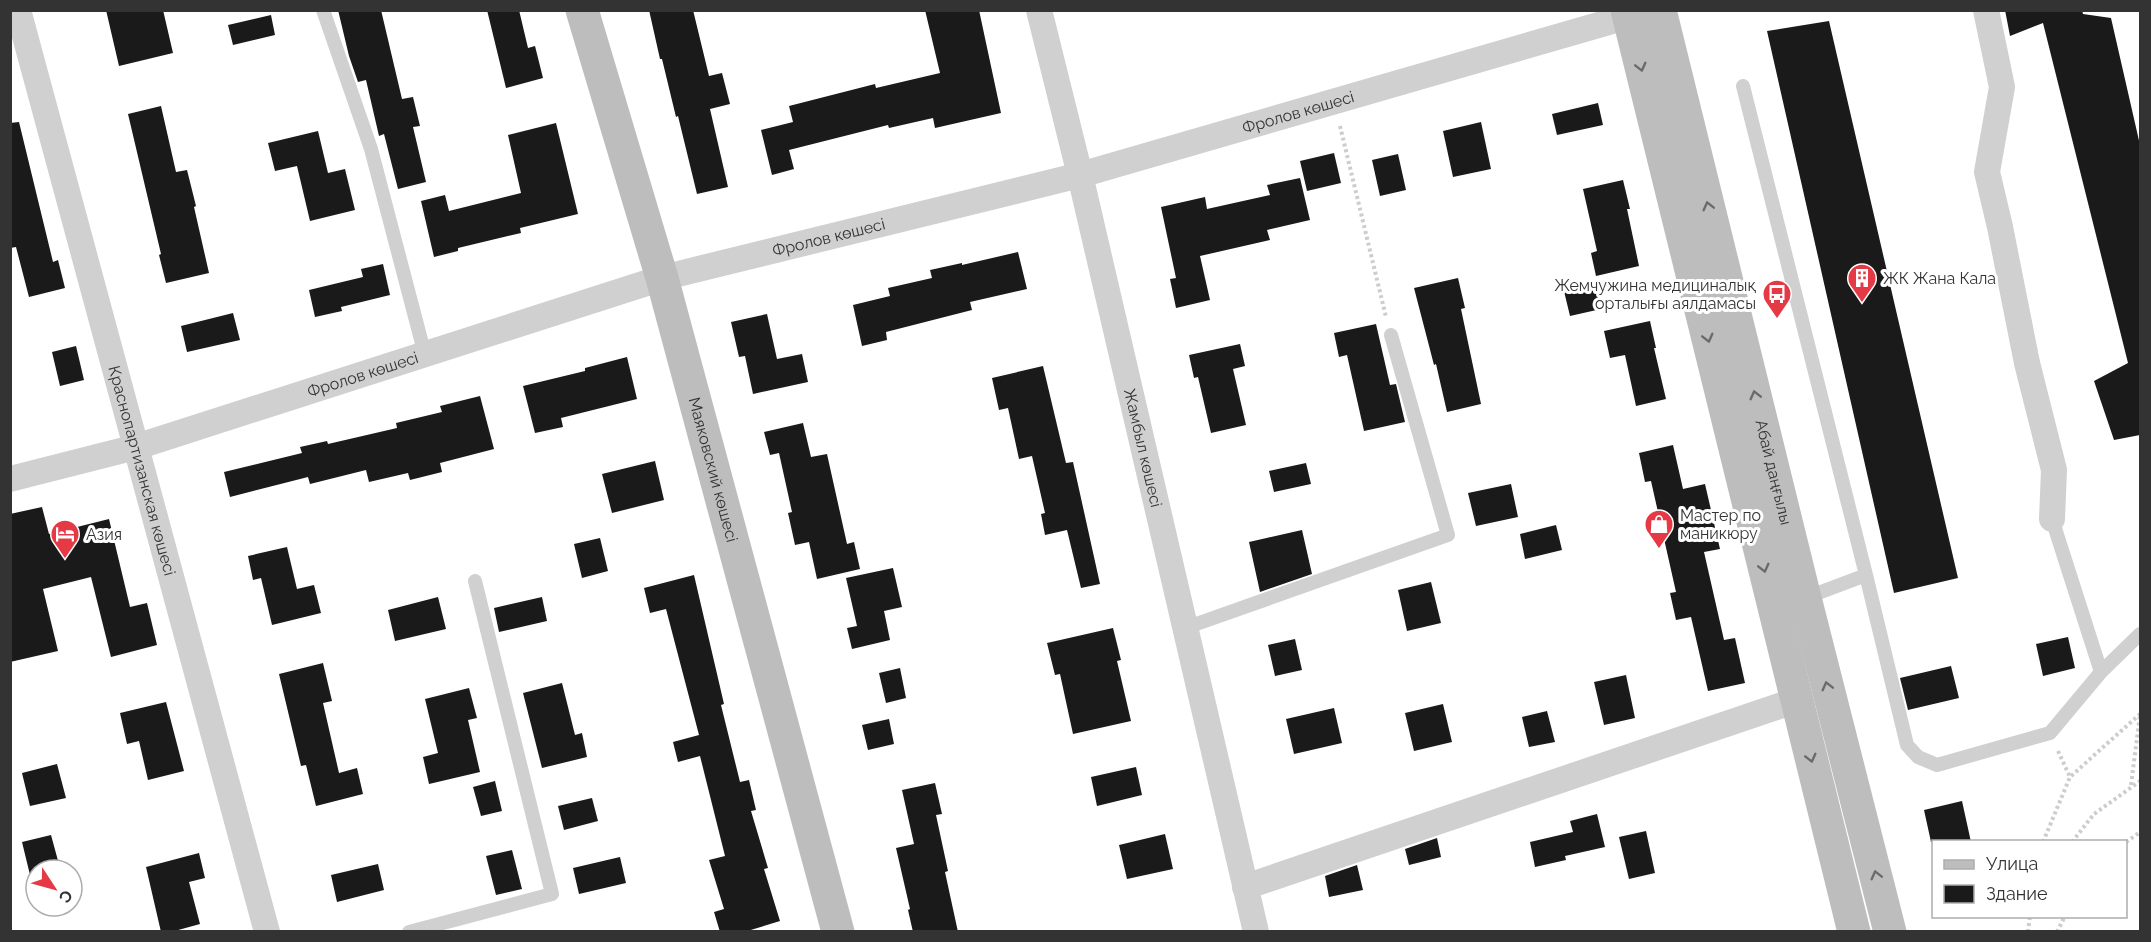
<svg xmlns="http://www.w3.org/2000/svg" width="2151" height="942" font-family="Raleway,sans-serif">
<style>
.building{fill:#1a1a1a}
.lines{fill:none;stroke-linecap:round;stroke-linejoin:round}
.path{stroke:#cdcdcd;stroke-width:4;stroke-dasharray:3 3;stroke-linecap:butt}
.service{stroke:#d0d0d0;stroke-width:14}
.minor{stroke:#d0d0d0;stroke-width:26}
.secondary{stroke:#bdbdbd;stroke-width:33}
.oneway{stroke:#6a6a6a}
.labels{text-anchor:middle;stroke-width:6;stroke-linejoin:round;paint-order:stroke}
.street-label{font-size:16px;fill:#333;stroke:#fff}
.poi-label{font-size:16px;fill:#333;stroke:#fff;text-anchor:start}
</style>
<rect width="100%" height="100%" fill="#fff"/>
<path class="building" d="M106 10H163L173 53 119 66Z
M338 10H381L402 99 413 97 420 126 413 127 426 182 398 189 384 134 379 136 366 80 358 82 349 56Z
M487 10H519L528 48 535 46 543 78 506 88Z
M649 10H693L709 76 722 73 730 104 710 109 728 187 697 194 678 116 676 117 662 59H660Z
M925 10H979L1001 113 935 128 933 118 889 128 888 125 789 150 794 169 772 175 761 130 793 122 789 106 875 84 876 88 940 73Z
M2005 10H2082L2083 14 2111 18 2140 145V435L2114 440 2094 381 2128 363 2043 23 2010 36Z
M271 15 275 35 233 45 228 25Z
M1829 21 1958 578 1894 593 1767 31Z
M1598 103 1603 125 1557 135 1552 114Z
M161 106 176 172 187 170 196 206 194 207 209 273 166 283 159 255 161 254 128 114Z
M19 122 53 262 58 260 65 288 29 297 16 247 10 248V123Z
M1481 122 1491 169 1453 177 1443 131Z
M556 123 578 214 520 228 521 233 458 248V251L434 257 421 201 445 195 449 211 521 193 508 135Z
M318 131 328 173 345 169 355 210 310 221 297 166 275 171 268 143Z
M1334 153 1341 183 1307 191 1300 161Z
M1398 154 1406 190 1380 196 1372 160Z
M1300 178 1310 220 1267 230 1270 240 1200 256 1210 300 1176 308 1170 279 1176 278 1161 207 1205 197 1207 209 1270 195 1267 185Z
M1623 180 1630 209H1627L1639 266 1596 276 1591 253 1597 251 1583 189Z
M1018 252 1027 289 970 302 972 310 886 332 887 340 862 346 853 305 890 296 888 288 932 278 930 270 962 263V265Z
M383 264 390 295 341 307 342 311 315 317 309 290 363 277 361 269Z
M1458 278 1465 308 1461 309 1481 404 1447 412 1436 364 1434 365 1414 288Z
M1594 280 1601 309 1570 316 1563 287Z
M233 313 240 340 187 352 181 326Z
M767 314 777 359 802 354 808 382 753 394 745 356 739 357 731 322Z
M1650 321 1656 348H1654L1666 399 1636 406 1625 355 1610 358 1604 331Z
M1376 324 1390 385 1396 384 1405 422 1364 431 1347 355 1339 357 1334 333Z
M1240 344 1245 366 1233 369 1246 425 1211 433 1198 377 1194 378 1189 355Z
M76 346 84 380 60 386 52 352Z
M627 357 637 399 561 418 563 427 535 433 523 386 585 371V368Z
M1043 366 1066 463 1073 462 1100 584 1081 588 1067 530 1045 535 1041 514 1045 513 1032 456 1019 459 1008 408 999 410 992 378Z
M480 396 494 449 440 463 442 472 410 480 408 473 369 482 366 470 310 484 308 477 230 497 224 472 302 453 300 447 327 441 328 444 397 428 396 423 442 412 440 406Z
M803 423 811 457 827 454 847 544 854 542 860 569 817 579 809 542 795 545 788 513 792 512 779 453 770 455 764 432Z
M1673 445 1683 489 1705 484 1720 549 1704 552 1724 640 1735 638 1745 683 1708 691 1691 617 1676 620 1670 593 1676 592 1651 481 1645 482 1639 453Z
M655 461 664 500 612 513 602 474Z
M1306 463 1311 484 1274 492 1269 471Z
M1511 484 1518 517 1476 526 1468 493Z
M42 507 49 534 109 519 130 607 147 603 157 645 111 657 91 577 43 589 58 651 10 662V514Z
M1556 525 1562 550 1525 559 1520 534Z
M1302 530 1312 574 1260 592 1249 542Z
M600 538 608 571 582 578 574 544Z
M287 547 297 589 314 585 321 613 272 625 261 578 253 580 248 556Z
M893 568 902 607 884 611 890 640 852 649 847 628 857 626 846 578Z
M694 575 724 704 721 705 740 782 749 780 756 810 751 811 768 868 764 869 780 921 744 932H720L714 912 724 909 709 860 725 856 700 756 678 762 673 742 699 735 666 609 650 613 644 588Z
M1431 582 1441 623 1407 631 1398 590Z
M438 597 446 629 395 641 388 610Z
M542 597 547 621 499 632 494 608Z
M1113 628 1121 660 1117 661 1131 721 1073 734 1060 674 1055 675 1047 643Z
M2068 637 2075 668 2043 676 2036 644Z
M1295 639 1302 670 1275 676 1268 645Z
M323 663 332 701 323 703 339 773 357 768 363 794 316 806 306 765 301 766 279 674Z
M1951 666 1959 698 1908 710 1900 678Z
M900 668 906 698 886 703 879 673Z
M1626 675 1635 718 1604 725 1594 682Z
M562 683 575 735 582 733 587 757 542 768 523 693Z
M469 688 477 718 468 720 480 772 429 784 423 757 438 753 425 699Z
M166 702 184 771 148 780 139 741 127 744 120 713Z
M1443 704 1452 742 1414 751 1405 713Z
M1334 708 1342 743 1294 754 1286 719Z
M1547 711 1555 742 1529 747 1522 717Z
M889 719 894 744 868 750 862 725Z
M57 764 66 798 30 806 22 773Z
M1136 767 1142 795 1097 806 1091 777Z
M495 781 502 811 481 816 473 787Z
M935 783 942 814 936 815 948 871 945 872 958 932H913L908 910 910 909 896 848 914 844 902 790Z
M592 798 598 821 564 830 558 806Z
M1962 801 1971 842H1931L1924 810Z
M1597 814 1605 847 1565 856 1566 860 1535 867 1530 842 1573 832 1570 821Z
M1646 831 1655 873 1629 879 1619 837Z
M1165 834 1173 869 1127 879 1119 845Z
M51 835 60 868 36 870V874L30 875 22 842Z
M1437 838 1441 857 1409 865 1405 849Z
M512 850 522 889 496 895 486 856Z
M199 853 205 878 189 882 200 924 171 932H161L146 867Z
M620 857 626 883 579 894 573 868Z
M378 864 384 890 337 902 331 875Z
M1357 865 1363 890 1329 897 1325 876Z"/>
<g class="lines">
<path class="path" d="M1340 126 1386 317
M2058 751 2070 777
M2131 785 2140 715
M2043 842 2070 777 2140 714
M2072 842 2094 814 2140 781
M2126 842 2140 832
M2028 932 2030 916
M2057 932 2065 916"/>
<path class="service" d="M323 10 371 149 425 355
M1743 86 1866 575
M2052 519 2101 672
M1805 598 1866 575 1907 745 1918 757 1937 765 2050 733 2101 672 2140 634
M1185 628 1448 535 1391 335
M409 932 552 894 475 581"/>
<g class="minor">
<path id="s1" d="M18 10 267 932"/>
<path id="s2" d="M1039 10 1080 175 1256 932"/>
<path d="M1986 10 2002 87 1987 172 2000 227 2027 363 2054 470 2052 519"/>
<path id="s3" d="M10 479 136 447 662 278 1080 175 1647 11"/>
<path d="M1245 887 1797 700"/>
</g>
<g class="secondary">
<path id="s4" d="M582 10 662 278 838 932"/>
<path d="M1627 10 1854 932"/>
<path id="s5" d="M1660 10 1805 598 1890 932"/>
</g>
</g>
<defs><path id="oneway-chevron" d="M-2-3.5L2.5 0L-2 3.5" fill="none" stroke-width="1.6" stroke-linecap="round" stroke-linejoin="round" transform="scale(1.5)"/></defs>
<g class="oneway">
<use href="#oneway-chevron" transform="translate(1641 67) rotate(76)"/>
<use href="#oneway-chevron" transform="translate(1708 206) rotate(-104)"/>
<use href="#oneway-chevron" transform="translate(1708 338) rotate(76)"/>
<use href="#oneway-chevron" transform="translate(1755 395) rotate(-104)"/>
<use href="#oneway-chevron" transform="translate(1764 568) rotate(76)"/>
<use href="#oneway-chevron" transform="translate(1827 686) rotate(-104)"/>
<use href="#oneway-chevron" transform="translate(1811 758) rotate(76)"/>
<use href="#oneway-chevron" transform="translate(1876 875) rotate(-104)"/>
</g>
<defs>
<g id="building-pin" transform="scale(1.5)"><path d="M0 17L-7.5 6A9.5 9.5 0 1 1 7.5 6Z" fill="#e63946" stroke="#fff"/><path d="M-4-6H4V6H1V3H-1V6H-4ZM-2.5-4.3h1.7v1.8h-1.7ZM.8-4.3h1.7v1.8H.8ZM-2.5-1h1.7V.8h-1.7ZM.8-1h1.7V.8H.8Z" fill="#fff"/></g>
<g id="bus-pin" transform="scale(1.5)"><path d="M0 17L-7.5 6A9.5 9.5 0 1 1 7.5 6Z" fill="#e63946" stroke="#fff"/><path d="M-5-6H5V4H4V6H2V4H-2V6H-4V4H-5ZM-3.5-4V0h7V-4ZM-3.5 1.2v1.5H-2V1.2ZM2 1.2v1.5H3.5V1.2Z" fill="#fff"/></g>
<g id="shop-pin" transform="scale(1.5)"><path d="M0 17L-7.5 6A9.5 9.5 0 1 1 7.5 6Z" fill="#e63946" stroke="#fff"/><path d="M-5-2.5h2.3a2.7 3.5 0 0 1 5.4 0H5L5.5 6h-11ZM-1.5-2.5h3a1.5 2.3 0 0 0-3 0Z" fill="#fff"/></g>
<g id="hotel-pin" transform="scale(1.5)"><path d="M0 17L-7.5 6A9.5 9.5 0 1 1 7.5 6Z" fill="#e63946" stroke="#fff"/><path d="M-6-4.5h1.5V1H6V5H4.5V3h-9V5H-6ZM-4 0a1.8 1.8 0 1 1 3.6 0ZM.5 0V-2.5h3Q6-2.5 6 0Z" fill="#fff"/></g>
</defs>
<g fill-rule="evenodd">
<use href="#building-pin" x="1862" y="278"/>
<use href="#bus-pin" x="1777" y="294"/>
<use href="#shop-pin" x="1659" y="524"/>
<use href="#hotel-pin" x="65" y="534"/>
</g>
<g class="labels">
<g class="street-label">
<text dy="6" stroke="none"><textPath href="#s3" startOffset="1340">Фролов көшесі</textPath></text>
<text dy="6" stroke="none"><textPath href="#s3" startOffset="854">Фролов көшесі</textPath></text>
<text dy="6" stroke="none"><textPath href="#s3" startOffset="368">Фролов көшесі</textPath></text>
<text dy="6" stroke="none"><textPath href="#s2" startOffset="450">Жамбыл көшесі</textPath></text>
<text dy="6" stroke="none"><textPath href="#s4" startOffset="478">Маяковский көшесі</textPath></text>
<text dy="6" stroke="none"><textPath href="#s1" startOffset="477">Краснопартизанская көшесі</textPath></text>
<text dy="6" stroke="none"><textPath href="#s5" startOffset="476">Абай даңғылы</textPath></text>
</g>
<g class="poi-label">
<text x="1883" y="284">ЖК Жана Кала</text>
<text x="1756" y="291" text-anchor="end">Жемчужина медициналық<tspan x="1756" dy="18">орталығы аялдамасы</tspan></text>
<text x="1680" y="521">Мастер по<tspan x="1680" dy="18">маникюру</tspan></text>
<text x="86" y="540">Азия</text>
</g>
</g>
<rect width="2151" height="942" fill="none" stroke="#333333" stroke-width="24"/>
<rect x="1932" y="840" width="195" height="78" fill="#ffffff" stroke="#adadad" stroke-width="1.5"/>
<rect x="1944" y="860" width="30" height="9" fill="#bdbdbd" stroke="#adadad" stroke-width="1.5"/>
<text x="1986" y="870" font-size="18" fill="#333333">Улица</text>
<rect x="1944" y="885" width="30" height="18" fill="#1a1a1a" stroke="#adadad" stroke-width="1.5"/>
<text x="1986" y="900" font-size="18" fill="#333333">Здание</text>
<g transform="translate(54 888) rotate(126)"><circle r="28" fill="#ffffff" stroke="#adadad" stroke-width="1.5"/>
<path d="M0-4.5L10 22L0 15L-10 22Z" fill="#e63946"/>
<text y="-9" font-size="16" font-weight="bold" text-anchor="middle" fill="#333333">С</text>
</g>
</svg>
